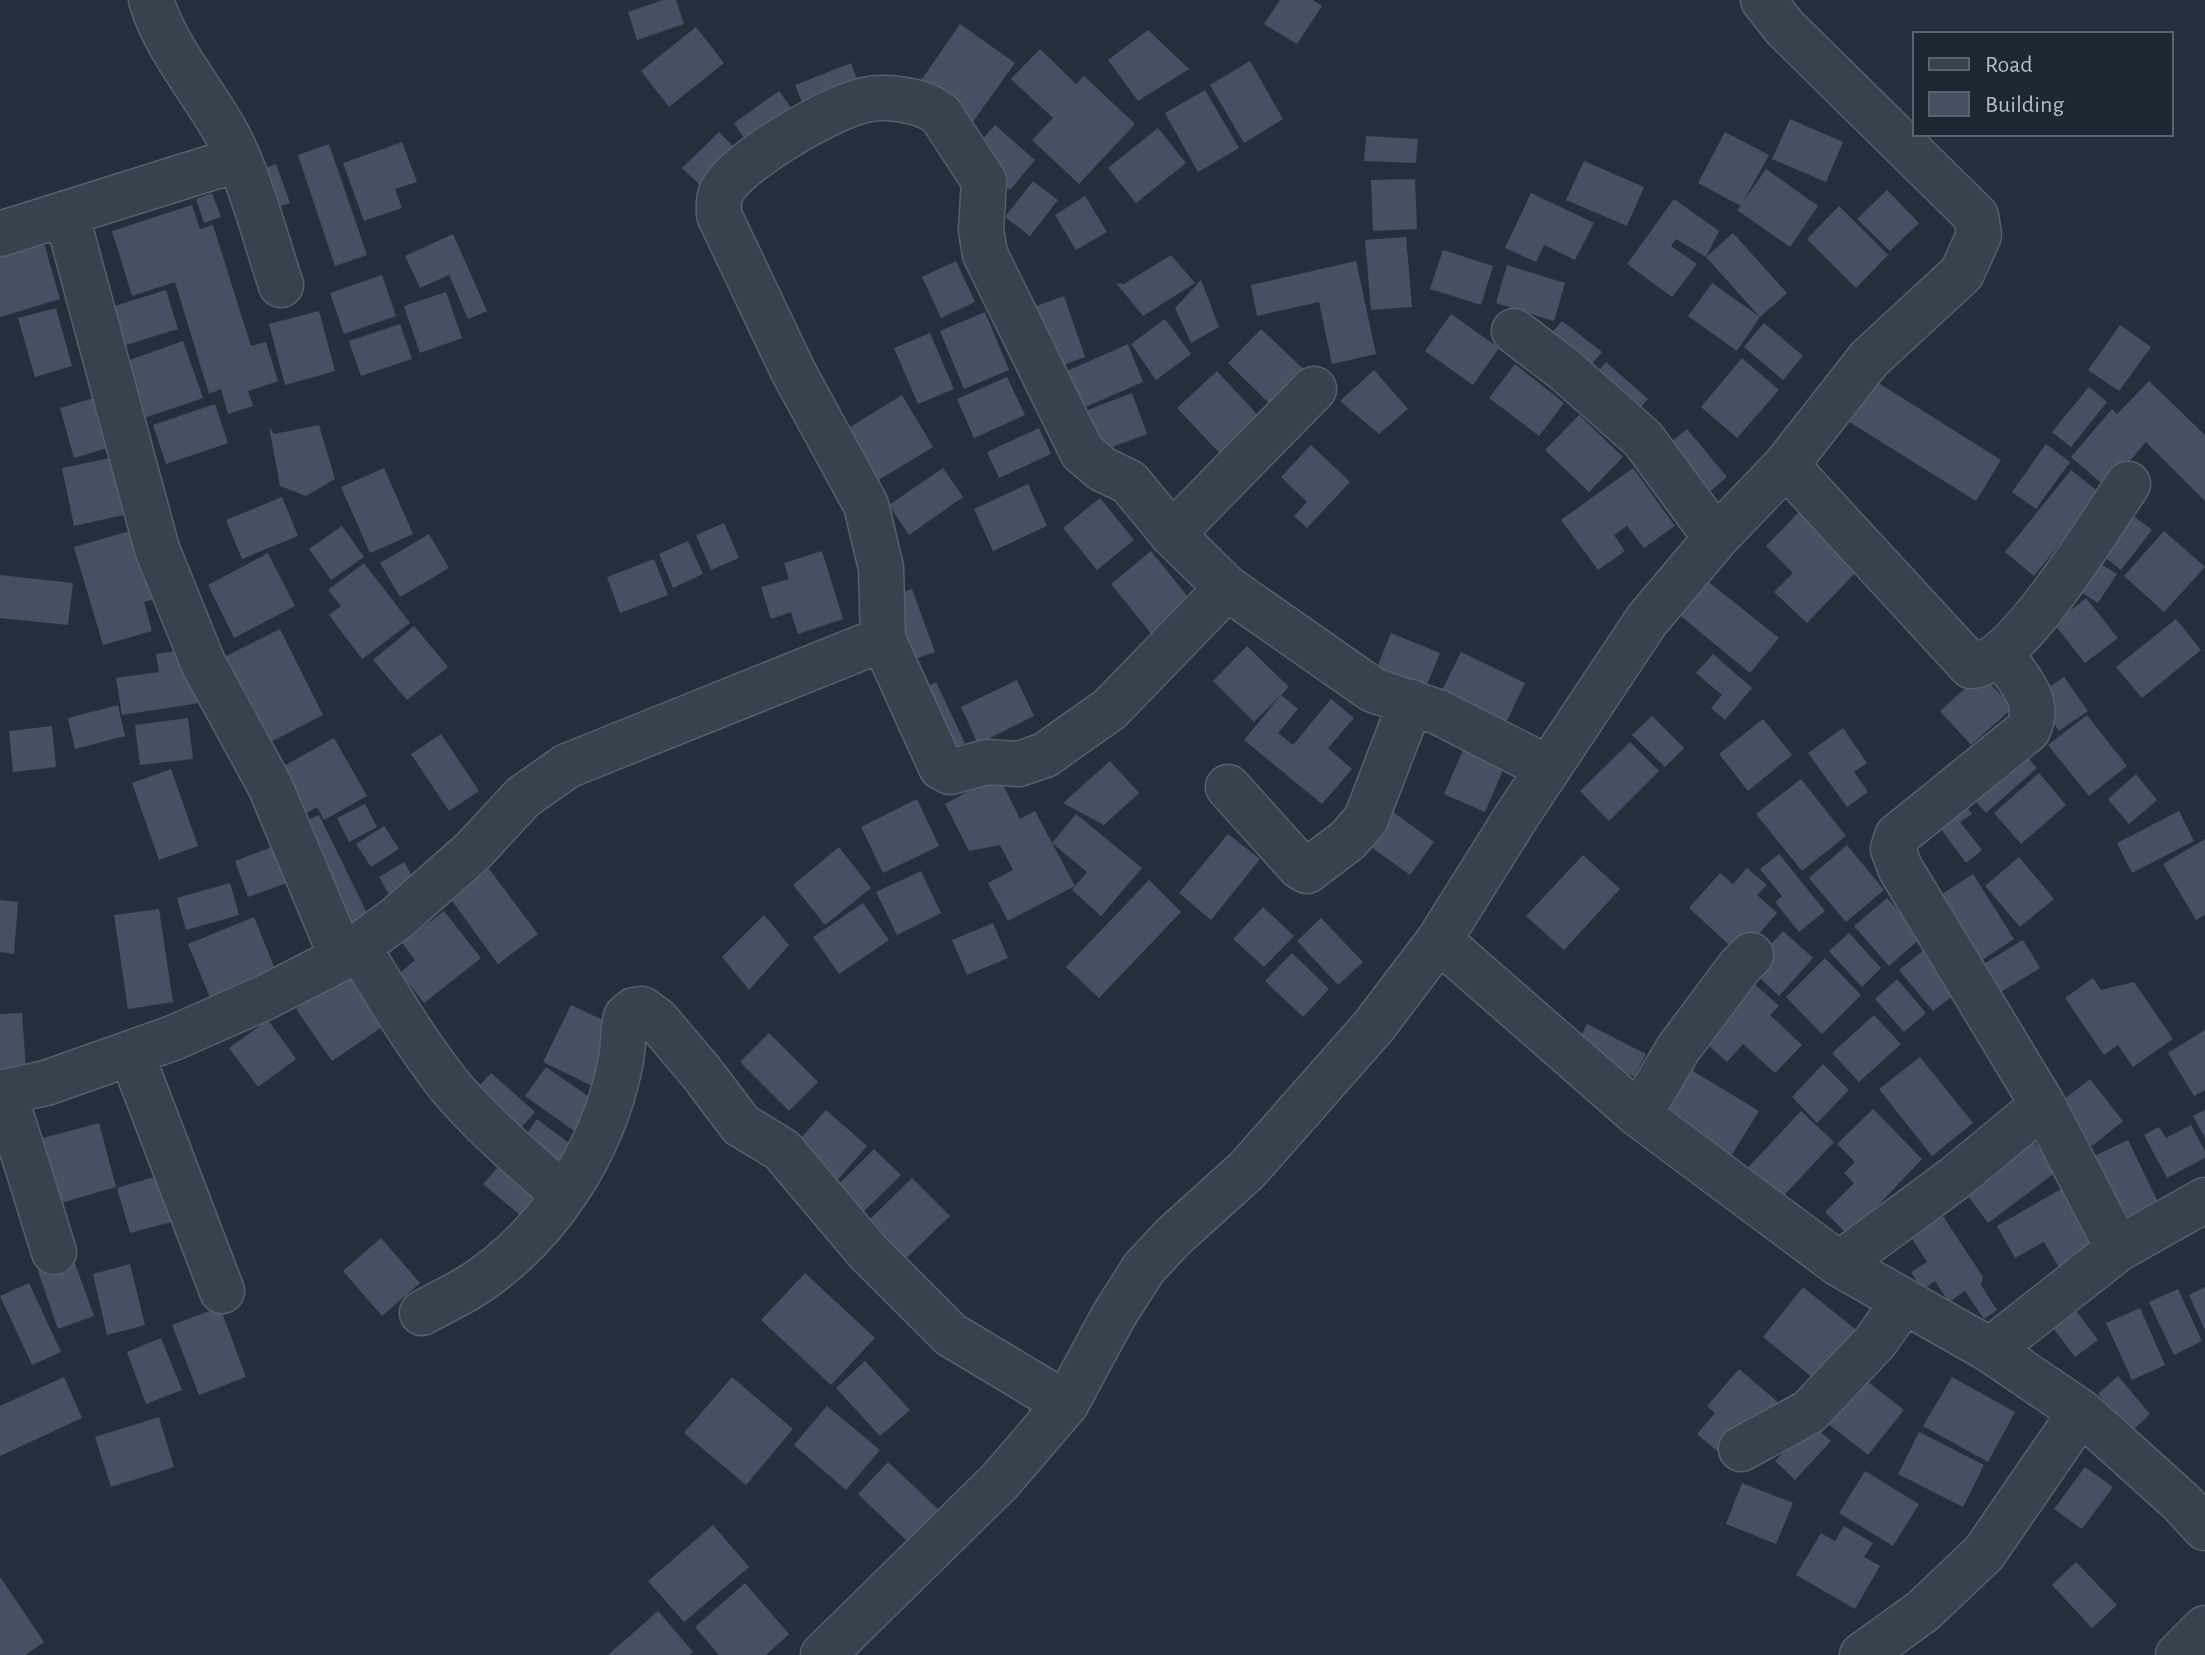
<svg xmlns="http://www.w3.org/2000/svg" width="2205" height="1655" font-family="'Alegreya Sans',sans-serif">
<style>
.building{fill:#455162}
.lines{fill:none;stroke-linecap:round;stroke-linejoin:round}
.street-casing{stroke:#565f6c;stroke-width:47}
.street{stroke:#38414e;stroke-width:44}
</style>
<rect width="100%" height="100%" fill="#242f3e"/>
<path class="building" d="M663 0H676L684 24 637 40 628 12Z
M1280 0H1313L1322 6 1297 44 1264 24Z
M960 24 1015 63 967 130 913 92Z
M696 27 724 63 669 107 641 71Z
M1148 30 1189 69 1138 101 1108 60Z
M1040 49 1076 84 1084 76 1135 124 1079 184 1032 140 1053 118 1011 79Z
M1250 61 1283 119 1244 143 1210 85Z
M851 63 862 92 807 114 795 85Z
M1205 90 1239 148 1198 172 1165 113Z
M779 91 798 117 752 150 734 123Z
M1790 119 1843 142 1826 182 1772 159Z
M995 125 1035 160 1010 190 969 154Z
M1158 128 1186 163 1136 203 1108 168Z
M719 132 741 154 705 190 682 168Z
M1725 132 1769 155 1743 202 1766 169 1818 206 1790 247 1737 210 1741 206 1698 183Z
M1366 136 1418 139 1416 163 1364 161Z
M402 142 417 182 395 189 402 208 364 221 343 163Z
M329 144 367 255 335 266 298 155Z
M1584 161 1644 187 1627 226 1566 200Z
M276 164 290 203 266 211 253 172Z
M1415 179 1417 229 1373 231 1371 180Z
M1033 181 1058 200 1030 236 1005 217Z
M1887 190 1919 223 1890 251 1857 219Z
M212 193 221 217 204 223 196 199Z
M1531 193 1594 223 1575 260 1544 245 1536 262 1505 248Z
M1085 196 1107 232 1076 250 1055 215Z
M1674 199 1719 231 1706 257 1733 233 1787 293 1760 317 1737 351 1688 316 1712 283 1760 317 1706 257 1676 239 1671 246 1697 264 1672 297 1627 264Z
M192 205 200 229 213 225 251 346 266 342 278 381 248 391 253 406 228 414 221 389 209 394 175 282 132 296 112 231Z
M1839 206 1888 255 1856 288 1807 239Z
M41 233 60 299 0 317V245Z
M453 234 487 311 468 319 449 275 420 288 405 256Z
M1406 237 1412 307 1371 310 1365 240Z
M1443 250 1493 266 1481 305 1430 289Z
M1171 255 1195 283 1143 316 1116 283 1124 284Z
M956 261 975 302 941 318 922 277Z
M1356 261 1376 354 1332 364 1319 302 1257 316 1251 285Z
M1507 265 1565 283 1554 321 1496 303Z
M382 275 396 316 344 334 330 293Z
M1201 280 1219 327 1191 343 1175 308Z
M166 290 178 329 123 346 111 307Z
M446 292 462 338 420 353 404 306Z
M1064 296 1085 357 1050 370 1028 309Z
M56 308 72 366 35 377 18 318Z
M319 311 335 371 285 385 269 324Z
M985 312 1009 370 964 389 940 331Z
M1451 314 1499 348 1473 385 1425 351Z
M1165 319 1191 354 1156 380 1131 344Z
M1562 321 1602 352 1582 376 1543 343Z
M1764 323 1803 356 1783 380 1744 347Z
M400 324 412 359 361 376 349 341Z
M2120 325 2151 347 2119 391 2088 370Z
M1261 329 1312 377 1278 412 1228 363Z
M930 333 954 389 918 404 894 348Z
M183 341 203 398 144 418 124 362Z
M1128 344 1143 382 1074 412 1058 375Z
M1742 358 1779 390 1737 438 1701 407Z
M1606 362 1648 399 1630 420 1588 384Z
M1515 364 1564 403 1539 436 1489 398Z
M1374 370 1408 409 1379 434 1340 401Z
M1217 371 1265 423 1226 460 1177 408Z
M1007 377 1025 415 974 438 957 399Z
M1869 377 2001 460 1976 501 1830 410Z
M2149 381 2205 435V501L2146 442 2107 488 2071 457 2112 409 2117 414Z
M2089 387 2107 402 2071 447 2052 432Z
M1132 393 1147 434 1094 454 1080 413Z
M104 395 118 445 74 458 60 408Z
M902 395 933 447 872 484 842 432Z
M215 404 228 443 166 464 153 425Z
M1579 415 1623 457 1589 492 1545 450Z
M319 425 335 479 306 496 280 486 269 427 274 434Z
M1039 428 1051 454 999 478 987 452Z
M1687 429 1727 477 1700 500 1659 452Z
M2046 444 2070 462 2036 509 2012 492Z
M1311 445 1350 482 1307 528 1294 516 1307 502 1281 477Z
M119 456 132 513 74 526 62 468Z
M384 468 413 534 370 553 341 487Z
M943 468 963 497 909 535 889 505Z
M1633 468 1675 526 1644 548 1627 526 1614 535 1625 551 1598 570 1561 520Z
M2071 470 2100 493 2034 576 2005 552Z
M1028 484 1047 526 993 551 974 509Z
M282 497 298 536 242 559 226 520Z
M1100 498 1134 540 1097 570 1063 528Z
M2123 508 2152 530 2121 570 2093 548Z
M1800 511 1860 568 1807 623 1774 592 1793 573 1766 546Z
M724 523 739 558 711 570 696 535Z
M342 526 364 557 331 580 309 549Z
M140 528 161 597 144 602 152 631 103 645 74 547Z
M2164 531 2205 567 2164 612 2124 576Z
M429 534 449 568 400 597 380 563Z
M688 541 703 574 673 588 659 554Z
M822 551 843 619 798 634 791 612 771 619 761 587 789 579 784 563Z
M1151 551 1193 603 1153 636 1111 584Z
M268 553 295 606 234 638 208 585Z
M2086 555 2117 574 2098 603 2068 584Z
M654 559 668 595 620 613 607 577Z
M364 563 410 623 362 659 329 615 341 606 328 590Z
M0 575 73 583 68 625 0 618Z
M1705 579 1779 638 1750 673 1677 613Z
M912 589 935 652 906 662 883 600Z
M2086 598 2118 638 2085 663 2054 624Z
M2176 619 2201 650 2142 698 2116 667Z
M414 626 448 667 407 700 373 660Z
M280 629 323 715 265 745 222 658Z
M1391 633 1440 653 1421 699 1372 680Z
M1247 646 1289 687 1254 722 1213 681Z
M191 649 199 703 122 715 116 678 159 672 156 654Z
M1461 652 1525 683 1501 733 1436 702Z
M1713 654 1752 688 1725 720 1711 708 1722 695 1696 673Z
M1981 674 2013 708 1971 745 1940 711Z
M2064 677 2088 711 2059 731 2036 696Z
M1017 680 1034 716 978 744 961 707Z
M936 682 965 743 943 753 914 693Z
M1281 695 1298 709 1278 733 1293 745 1331 699 1354 718 1328 748 1352 769 1322 804 1244 740Z
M118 705 125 736 75 749 68 718Z
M2087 715 2127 766 2089 796 2048 745Z
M1652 716 1684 748 1665 767 1632 735Z
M188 718 193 759 140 765 135 725Z
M1763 719 1792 755 1748 791 1719 754Z
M52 726 56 767 13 772 9 731Z
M1843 728 1867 763 1854 772 1868 792 1847 807 1808 753Z
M441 734 479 791 449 811 411 754Z
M334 738 367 796 324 820 317 807 299 818 273 772Z
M1630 742 1659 771 1609 821 1580 791Z
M2016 744 2037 768 1986 813 1965 789Z
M1463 750 1504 768 1485 812 1444 794Z
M1110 761 1139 793 1104 825 1063 803Z
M171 769 198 846 159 860 132 783Z
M2039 773 2066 805 2021 844 1994 813Z
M2136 774 2157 800 2129 824 2108 799Z
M998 775 1020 819 1035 811 1075 886 1008 921 988 883 1013 870 1000 845 969 851 945 804Z
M1801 779 1846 836 1802 871 1756 814Z
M1959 797 1972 814 1960 822 1982 850 1966 863 1932 817Z
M917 799 939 846 883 873 861 827Z
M1381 803 1434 842 1410 875 1357 837Z
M365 804 377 827 349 842 337 818Z
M2179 811 2194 841 2132 873 2117 843Z
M1076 814 1142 868 1101 916 1072 890 1087 872 1052 843Z
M319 815 369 917 346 929 294 826Z
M384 826 399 849 371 867 356 844Z
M1228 834 1260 859 1211 920 1179 893Z
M2205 839V915L2196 920 2163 864Z
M277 845 290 882 248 897 235 861Z
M1847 845 1884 890 1846 922 1809 878Z
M839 847 871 888 825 925 793 885Z
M1779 854 1825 911 1799 932 1775 902 1782 896 1760 869Z
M1583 855 1620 889 1564 950 1526 916Z
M2019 857 2054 899 2020 927 1985 886Z
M404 862 419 888 394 903 379 877Z
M1747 868 1767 885 1757 895 1777 913 1740 955 1689 908 1720 873 1733 884Z
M489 869 538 934 498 964 450 898Z
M921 871 941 913 897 935 876 892Z
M1973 874 2014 939 1973 966 1931 901Z
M1149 880 1181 912 1099 998 1066 967Z
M230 883 239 915 186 930 177 898Z
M1887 898 1922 937 1889 966 1854 926Z
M0 900 18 902 14 954 0 952Z
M863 903 889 940 839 974 813 937Z
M1263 907 1294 936 1264 967 1233 939Z
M159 909 173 1002 128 1009 114 915Z
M444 911 481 958 424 1003 400 973 415 960 402 943Z
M764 915 789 945 749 990 722 957Z
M254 917 277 974 211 1000 188 944Z
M1321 918 1363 962 1338 985 1297 941Z
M993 923 1008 958 967 975 952 940Z
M1783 931 1813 958 1779 996 1749 968Z
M1849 933 1881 968 1862 987 1829 951Z
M2023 940 2040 968 1988 1000 1970 972Z
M1924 950 1958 992 1933 1011 1899 970Z
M1292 953 1329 989 1303 1017 1265 981Z
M1825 958 1861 995 1822 1034 1786 997Z
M355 969 391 1021 332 1061 296 1009Z
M2093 978 2101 990 2134 982 2173 1039 2133 1067 2118 1045 2104 1055 2065 998Z
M1897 979 1926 1013 1904 1032 1875 999Z
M1750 980 1779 1006 1770 1015 1802 1045 1775 1073 1743 1044 1727 1062 1699 1037Z
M571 1005 620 1028 592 1086 543 1062Z
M22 1013 26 1069 0 1071V1014Z
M1874 1015 1901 1044 1859 1082 1832 1053Z
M268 1020 296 1059 258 1087 229 1048Z
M1587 1024 1646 1054 1634 1077 1575 1048Z
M2205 1030V1090L2194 1096 2168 1053Z
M769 1033 818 1082 789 1111 740 1062Z
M1920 1057 1973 1123 1932 1156 1879 1089Z
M1678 1062 1759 1111 1728 1161 1647 1112Z
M1823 1064 1849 1090 1817 1123 1792 1097Z
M546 1067 598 1103 577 1133 525 1096Z
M491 1073 535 1112 513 1137 469 1097Z
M2090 1079 2123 1121 2092 1146 2058 1104Z
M1873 1109 1922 1159 1849 1236 1825 1212 1854 1183 1844 1173 1855 1162 1837 1144Z
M826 1110 867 1146 830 1189 788 1152Z
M2205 1110V1138L2193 1116Z
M1801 1111 1834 1142 1775 1205 1741 1175Z
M537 1119 581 1152 562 1178 518 1146Z
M99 1123 116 1187 54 1205 36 1140Z
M2191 1125 2205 1151V1158L2167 1178 2144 1135 2159 1127 2166 1138Z
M2023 1127 2056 1172 1988 1223 1955 1178Z
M2128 1140 2159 1204 2116 1225 2086 1160Z
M874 1149 901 1175 856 1219 830 1193Z
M506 1158 549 1194 527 1221 483 1184Z
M161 1175 175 1221 130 1233 117 1188Z
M912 1178 950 1216 895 1269 858 1231Z
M2061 1189 2096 1251 2061 1271 2044 1242 2015 1258 1997 1226Z
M1941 1213 1983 1277 1981 1285 1997 1310 1984 1319 1965 1291 1949 1302 1935 1281 1922 1290 1911 1272 1927 1262 1909 1234Z
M381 1238 420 1283 382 1316 343 1271Z
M73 1258 94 1316 58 1329 38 1271Z
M130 1264 145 1325 107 1335 93 1274Z
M805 1273 875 1338 831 1385 761 1320Z
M29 1283 61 1352 32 1365 0 1296Z
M1803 1287 1860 1333 1819 1383 1763 1337Z
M2205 1287V1330L2189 1295Z
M2178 1289 2202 1341 2174 1355 2149 1302Z
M2065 1296 2098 1340 2075 1357 2042 1313Z
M220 1307 246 1377 199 1395 172 1325Z
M2140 1308 2165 1365 2132 1380 2106 1323Z
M161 1338 182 1390 146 1404 127 1352Z
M865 1361 910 1410 880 1436 836 1388Z
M1739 1369 1785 1408 1724 1457 1697 1434 1715 1413 1707 1406Z
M2118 1376 2150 1414 2131 1432 2098 1394Z
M64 1377 82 1418 0 1456V1406Z
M732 1377 793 1429 746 1485 684 1433Z
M1952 1377 2015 1412 1988 1462 1923 1426Z
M1863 1378 1904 1410 1868 1455 1827 1423Z
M827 1406 880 1450 846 1490 794 1445Z
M159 1417 174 1467 111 1487 95 1437Z
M1810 1423 1831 1441 1795 1480 1775 1461Z
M1919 1432 1984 1465 1963 1507 1898 1474Z
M888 1462 938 1509 907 1541 858 1494Z
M2085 1467 2113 1487 2082 1529 2054 1509Z
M1865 1471 1919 1504 1893 1546 1839 1513Z
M1742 1483 1793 1503 1776 1544 1726 1524Z
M713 1525 749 1567 684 1622 648 1581Z
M1844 1526 1873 1543 1864 1557 1880 1566 1855 1609 1796 1575 1821 1533 1835 1541Z
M2076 1562 2117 1605 2092 1628 2052 1585Z
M0 1577 44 1642 25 1655H0Z
M745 1583 789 1634 766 1655H719L695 1627Z
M658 1611 693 1652 689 1655H608Z"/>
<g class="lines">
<g class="street-casing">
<path id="street" d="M151 0C167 52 205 92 230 140 252 185 265 237 281 285
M66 213 157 549 203 663 270 786 342 958
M0 234 239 159
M1514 331 1564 369 1643 439 1716 538
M1786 465 1971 666C2018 664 2100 524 2128 484
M1172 534 1314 389
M883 639 881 568 866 505 793 371 719 215C719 208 718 198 722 191 737 161 831 107 865 100 887 95 924 100 941 115L984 181 981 230 985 254 1082 452 1102 469 1129 482 1172 534 1227 588 1373 690 1438 712 1548 768
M2001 654C2018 679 2042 699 2028 730L1897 836 1893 849 1900 868 2043 1105 2118 1249
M1228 787 1300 867 1307 871 1348 840 1366 819 1411 702
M1439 940 1639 1115 1839 1264 1990 1350 2081 1412 2181 1502 2205 1528
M358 947C387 994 415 1042 449 1085 483 1126 524 1160 564 1195
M131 1053 222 1291
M4 1092 54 1252
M0 1093 46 1083 173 1038 264 998 342 958 397 918 473 851 523 797 567 766 883 639 941 767 950 772 987 762 1019 764 1045 755 1110 709 1227 588
M1639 1115 1678 1049 1740 966 1751 955
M1839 1264 1955 1178 2043 1105
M422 1313C438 1304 455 1296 470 1287 547 1238 602 1153 620 1065 624 1049 622 1033 626 1017L634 1010 642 1009 657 1020 701 1072 741 1125 782 1150 868 1252 951 1335 1066 1404
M1990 1350 2118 1249 2205 1200
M1741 1449 1809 1412 1875 1342 1904 1301
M823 1655 1000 1481 1066 1404 1114 1315 1144 1268 1174 1236 1247 1170 1374 1026 1439 940 1518 814 1647 620 1716 538 1786 465 1869 359 1962 273 1979 235 1976 216 1785 28 1763 0
M1862 1655 1923 1611 1984 1553 2081 1412
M2178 1655 2205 1628"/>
</g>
<use href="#street" class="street"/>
</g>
<rect x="1913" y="32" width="260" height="104" fill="#1d2633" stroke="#59626f" stroke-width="2"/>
<rect x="1929" y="58" width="40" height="12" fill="#38414e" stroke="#59626f" stroke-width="2"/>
<text x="1985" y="72" font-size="24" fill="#b4bcc9">Road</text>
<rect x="1929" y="92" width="40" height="24" fill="#455162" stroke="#59626f" stroke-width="2"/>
<text x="1985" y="112" font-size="24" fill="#b4bcc9">Building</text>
</svg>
